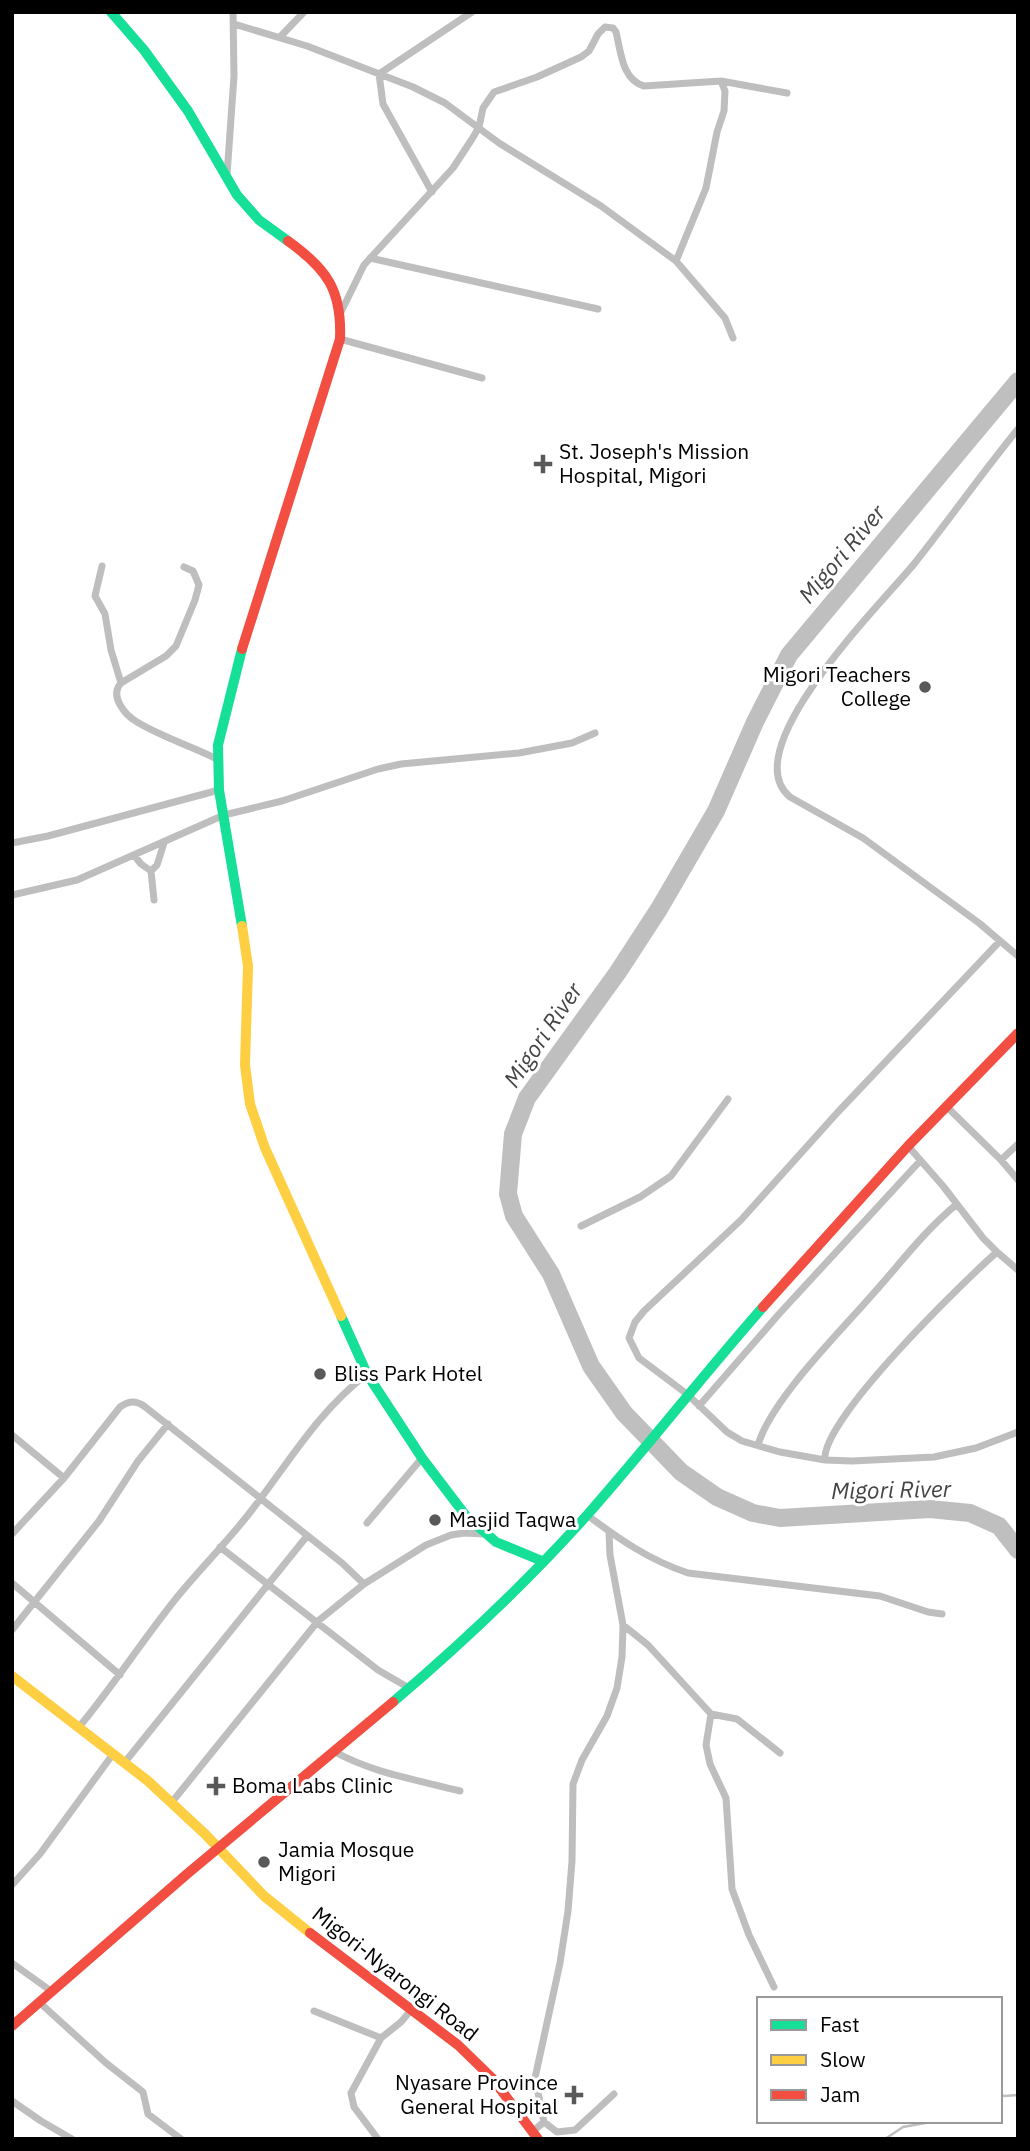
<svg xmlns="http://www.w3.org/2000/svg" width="1030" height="2151" font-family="'IBM Plex Sans',sans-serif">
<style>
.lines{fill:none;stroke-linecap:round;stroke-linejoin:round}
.stream{stroke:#bfbfbf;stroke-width:2.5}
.river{stroke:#bfbfbf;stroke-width:18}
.street{stroke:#bebebe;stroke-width:7}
.fast{stroke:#16e098;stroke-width:10}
.slow{stroke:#ffcf43;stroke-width:10}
.jam{stroke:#f24e42;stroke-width:10}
.poi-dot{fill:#595959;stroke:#fff;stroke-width:2.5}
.labels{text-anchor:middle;stroke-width:6;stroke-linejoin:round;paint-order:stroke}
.poi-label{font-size:21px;fill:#000;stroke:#fff;text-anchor:start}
.street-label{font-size:21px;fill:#000;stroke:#fff}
.water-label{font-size:23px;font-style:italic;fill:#444;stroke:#fff}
</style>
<rect width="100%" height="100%" fill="#fff"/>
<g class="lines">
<path class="stream" d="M1000 2094 1004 2096 1018 2095
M885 2139 903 2127 936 2121"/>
<path class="river" d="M1018 381 789 655 755 722 716 811 659 909 618 972 527 1098 513 1134 508 1194 514 1216 551 1274 591 1366 624 1413 681 1472 717 1497 753 1513 780 1518 930 1509 970 1513 999 1526 1018 1550"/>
<path class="street" d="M234 24 307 46 413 87 445 103 499 143 601 206 676 261 725 318 733 338
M280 37 304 12
M721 81 787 93
M227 175 234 76 233 12
M432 192 383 104 379 74 472 12
M370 258 598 309
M341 312 364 265 453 168 472 139 479 127 483 108 494 92 537 77 581 57 589 51 598 34 605 27 613 28 616 32C621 52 622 80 644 86L721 81 725 91 724 111 717 132 706 188 676 261
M340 339 482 378
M1018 429C982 473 949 520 914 564 883 602 733 750 790 797L863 838 979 923 1018 956
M102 566 95 596 105 614 111 650 121 683
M184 567 193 571 199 585 195 600 176 646 166 656 121 683C109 696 125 715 137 722 162 737 191 746 217 759
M12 843 48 836 219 790
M134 855 141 864 151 871
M12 895 77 880 224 815 282 801 378 769 401 764 519 753 572 743 595 733
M154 900 151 871 157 865 164 843
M1000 941 837 1113 741 1220 644 1311 635 1322 629 1338 639 1358 687 1394 727 1432 742 1441 780 1452 825 1460 852 1461 934 1457 976 1448 1018 1432
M947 1107 1001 1160 1018 1180
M908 1146 943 1186 983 1238 997 1252
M1001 1160 1018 1144
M581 1226 640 1197 671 1176 728 1099
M699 1406 779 1314 920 1161
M12 1435 64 1478
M758 1445C771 1400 840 1332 872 1295 900 1264 924 1231 957 1204
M825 1460C820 1421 964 1281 997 1252L1018 1270
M587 1515C619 1539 649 1560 688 1573L880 1596 928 1612 942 1614
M367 1523 422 1458
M12 1534 64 1478 120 1407C129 1401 135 1400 144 1406L342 1563 364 1584
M220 1547 378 1670 409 1688
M12 1583 120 1675
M623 1625 648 1645 711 1714 706 1745 710 1764 726 1798 732 1889 749 1935 774 1987
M12 1630 99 1521 138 1461 168 1424
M711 1714 737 1719 780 1753
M79 1727C114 1685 144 1638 178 1596 201 1568 226 1543 248 1515 287 1466 316 1413 367 1374
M335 1752C373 1773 418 1780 460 1791
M125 1762 307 1536
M172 1802 318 1621 364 1584 426 1545 451 1535 464 1533 484 1534
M12 1885 40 1854 113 1754
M12 1963 51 1991
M39 2002 106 2063 143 2092 148 2114 181 2139
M314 2011 381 2038
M12 2101 41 2121 72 2139
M544 2122 557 2132 575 2130 614 2094
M533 2131 544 2122 535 2078 560 1963 568 1911 572 1861 573 1784 582 1760 607 1716 617 1688 622 1657 623 1625 610 1555 609 1532
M378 2139 354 2107 351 2093 381 2038 401 2022 412 2009"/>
<path class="fast" d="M111 12 144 50 188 111 237 195 259 220 288 241
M242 649 218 745 219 790 242 926
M341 1316 367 1374 422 1458 466 1516 496 1542 542 1561
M393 1702C460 1645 529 1580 588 1514 648 1446 703 1375 763 1307"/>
<path class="slow" d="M242 926 248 966 245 1065 250 1104 265 1148 341 1316
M12 1676 148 1781 205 1834 264 1896 310 1933"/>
<path class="jam" d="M242 649 340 339C342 290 327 269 288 241
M763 1307 908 1146 1018 1033
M310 1933 458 2045 492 2078 538 2139
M12 2026 187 1874 393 1702"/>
</g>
<g class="poi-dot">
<path d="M539.5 453.5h7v7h7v7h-7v7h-7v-7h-7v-7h7z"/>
<circle cx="925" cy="687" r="7"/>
<circle cx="320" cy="1374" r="7"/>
<circle cx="435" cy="1520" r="7"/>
<path d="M212.5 1775.5h7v7h7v7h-7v7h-7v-7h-7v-7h7z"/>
<circle cx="264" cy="1862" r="7"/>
<path d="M570.5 2084.5h7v7h7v7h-7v7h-7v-7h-7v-7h7z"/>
</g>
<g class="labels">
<g class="poi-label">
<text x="559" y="459">St. Joseph's Mission<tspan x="559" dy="24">Hospital, Migori</tspan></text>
<text x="911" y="682" text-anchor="end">Migori Teachers<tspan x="911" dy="24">College</tspan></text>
<text x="334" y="1381">Bliss Park Hotel</text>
<text x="449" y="1527">Masjid Taqwa</text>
<text x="232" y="1793">Boma Labs Clinic</text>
<text x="278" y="1857">Jamia Mosque<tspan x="278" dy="24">Migori</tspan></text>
<text x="558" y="2090" text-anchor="end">Nyasare Province<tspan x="558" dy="24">General Hospital</tspan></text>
</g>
<g class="street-label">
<text transform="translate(395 1974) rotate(38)" y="7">Migori-Nyarongi Road</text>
</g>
<g class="water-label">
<text transform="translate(842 554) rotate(-50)" y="8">Migori River</text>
<text transform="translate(543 1035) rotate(-56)" y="8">Migori River</text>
<text transform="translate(891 1490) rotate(-1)" y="8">Migori River</text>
</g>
</g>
<rect width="1030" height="2151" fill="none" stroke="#000000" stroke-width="28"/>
<rect x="757" y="1997" width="245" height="126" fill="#ffffff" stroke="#999999" stroke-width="2"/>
<rect x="771" y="2020" width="35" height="10" fill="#16e098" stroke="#999999" stroke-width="2"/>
<text x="820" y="2032" font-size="21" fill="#000000">Fast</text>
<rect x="771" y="2055" width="35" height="10" fill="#ffcf43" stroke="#999999" stroke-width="2"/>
<text x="820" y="2067" font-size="21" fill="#000000">Slow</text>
<rect x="771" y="2090" width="35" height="10" fill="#f24e42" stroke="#999999" stroke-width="2"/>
<text x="820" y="2102" font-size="21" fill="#000000">Jam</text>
</svg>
